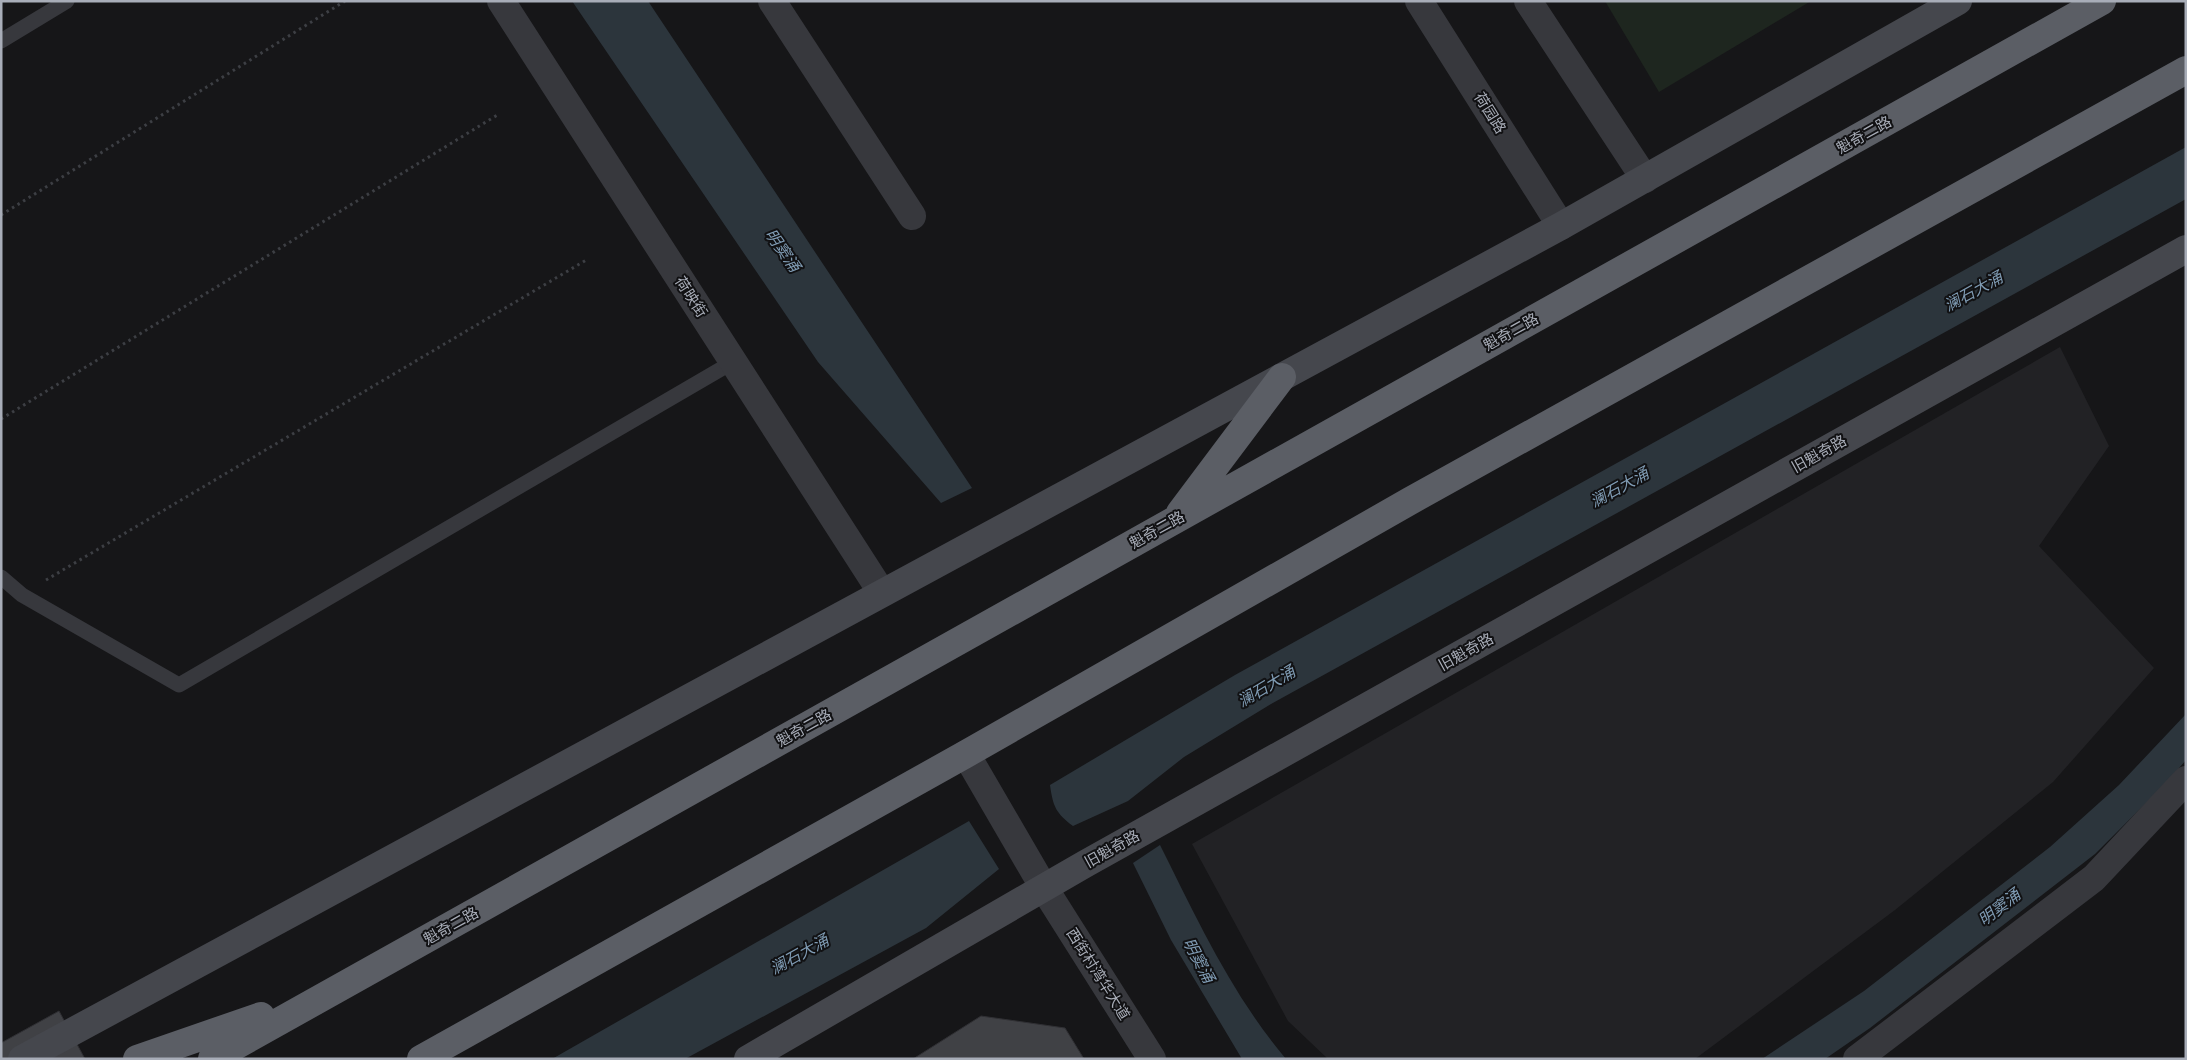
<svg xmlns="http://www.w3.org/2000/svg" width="2187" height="1060" font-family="'Noto Sans','Noto Sans SC',sans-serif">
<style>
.built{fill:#222225}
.green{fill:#1e261f}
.water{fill:#2c353c}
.building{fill:#404145;stroke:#303034}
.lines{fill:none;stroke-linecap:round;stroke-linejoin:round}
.path{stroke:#3d3f44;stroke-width:3;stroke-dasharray:2.5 4;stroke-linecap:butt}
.service{stroke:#37383d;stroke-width:15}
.minor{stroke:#37383d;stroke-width:28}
.tertiary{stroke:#37383d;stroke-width:28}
.secondary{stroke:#45474d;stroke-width:28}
.trunk{stroke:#5b5e65;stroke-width:28}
.labels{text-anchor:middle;stroke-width:4;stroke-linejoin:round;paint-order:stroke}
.street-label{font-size:15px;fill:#a8adb8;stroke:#111113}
.water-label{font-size:16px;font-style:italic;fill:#7f9bb3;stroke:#111113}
</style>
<rect width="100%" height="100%" fill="#161618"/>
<path class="built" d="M2060 347 2109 446 2039 546 2154 668 2053 782 1895 910 1695 1059H1328L1288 1021 1192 844Z"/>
<path class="green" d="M1605 1H1811L1659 92Z"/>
<path class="water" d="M572 1H648L972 488 941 503 818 362Z
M2186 147V199L1271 704 1184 757 1128 801 1073 826C1056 813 1053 807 1050 785L1235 675Z
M2186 714V760L2166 783 2095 854 1870 1028 1825 1059H1762L1864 991 2050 847 2119 785Z
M969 821 999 869 926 928 685 1059H552Z
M1160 845C1197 919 1232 995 1286 1059H1242L1171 940 1133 863Z"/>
<path class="building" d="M59 1011 85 1059H1V1043Z
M981 1016 1065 1028 1084 1059H913Z"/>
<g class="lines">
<path class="path" d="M1 215 345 1
M1 419 499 114
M46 580 588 259"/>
<path class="service" d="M1 41 67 1
M1 577 22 595 179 685 733 362"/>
<path class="minor" d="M772 1 912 216
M966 754 1044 888 1152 1059
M1857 1059 2094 878 2186 780"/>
<path class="tertiary" d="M501 1 882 593
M1419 1 1561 226
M1528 1 1645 179"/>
<path class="secondary" d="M22 1059 1561 226 1958 1
M748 1059 1085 864 2186 249"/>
<path class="trunk" d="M1180 513 1282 377
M137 1059 261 1016
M212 1059 2102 1
M421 1059 966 754 1410 501 2186 70"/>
</g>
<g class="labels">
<g class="street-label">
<text transform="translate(1490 113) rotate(58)" y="5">荷园路</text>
<text transform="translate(1864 135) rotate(-29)" y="5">魁奇二路</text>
<text transform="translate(691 297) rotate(57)" y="5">荷映街</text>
<text transform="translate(1511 332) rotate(-29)" y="5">魁奇二路</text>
<text transform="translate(1819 454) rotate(-29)" y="5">旧魁奇路</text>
<text transform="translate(1157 530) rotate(-29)" y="5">魁奇二路</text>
<text transform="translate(1466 652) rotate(-29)" y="5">旧魁奇路</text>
<text transform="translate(804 728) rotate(-29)" y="5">魁奇二路</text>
<text transform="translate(1112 849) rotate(-29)" y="5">旧魁奇路</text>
<text transform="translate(451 926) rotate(-29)" y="5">魁奇二路</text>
<text transform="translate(1098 974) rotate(58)" y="5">西街村湾华大道</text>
</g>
<g class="water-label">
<text transform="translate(783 250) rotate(55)" y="6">明窦涌</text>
<text transform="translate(1973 291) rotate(-29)" y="6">澜石大涌</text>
<text transform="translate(1619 487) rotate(-29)" y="6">澜石大涌</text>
<text transform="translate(1266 686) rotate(-31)" y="6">澜石大涌</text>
<text transform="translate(1999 907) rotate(-38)" y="6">明窦涌</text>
<text transform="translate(799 954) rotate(-29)" y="6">澜石大涌</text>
<text transform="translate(1199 960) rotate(62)" y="6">明窦涌</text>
</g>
</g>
<rect width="2187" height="1060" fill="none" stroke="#a8adb8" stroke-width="5"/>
</svg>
